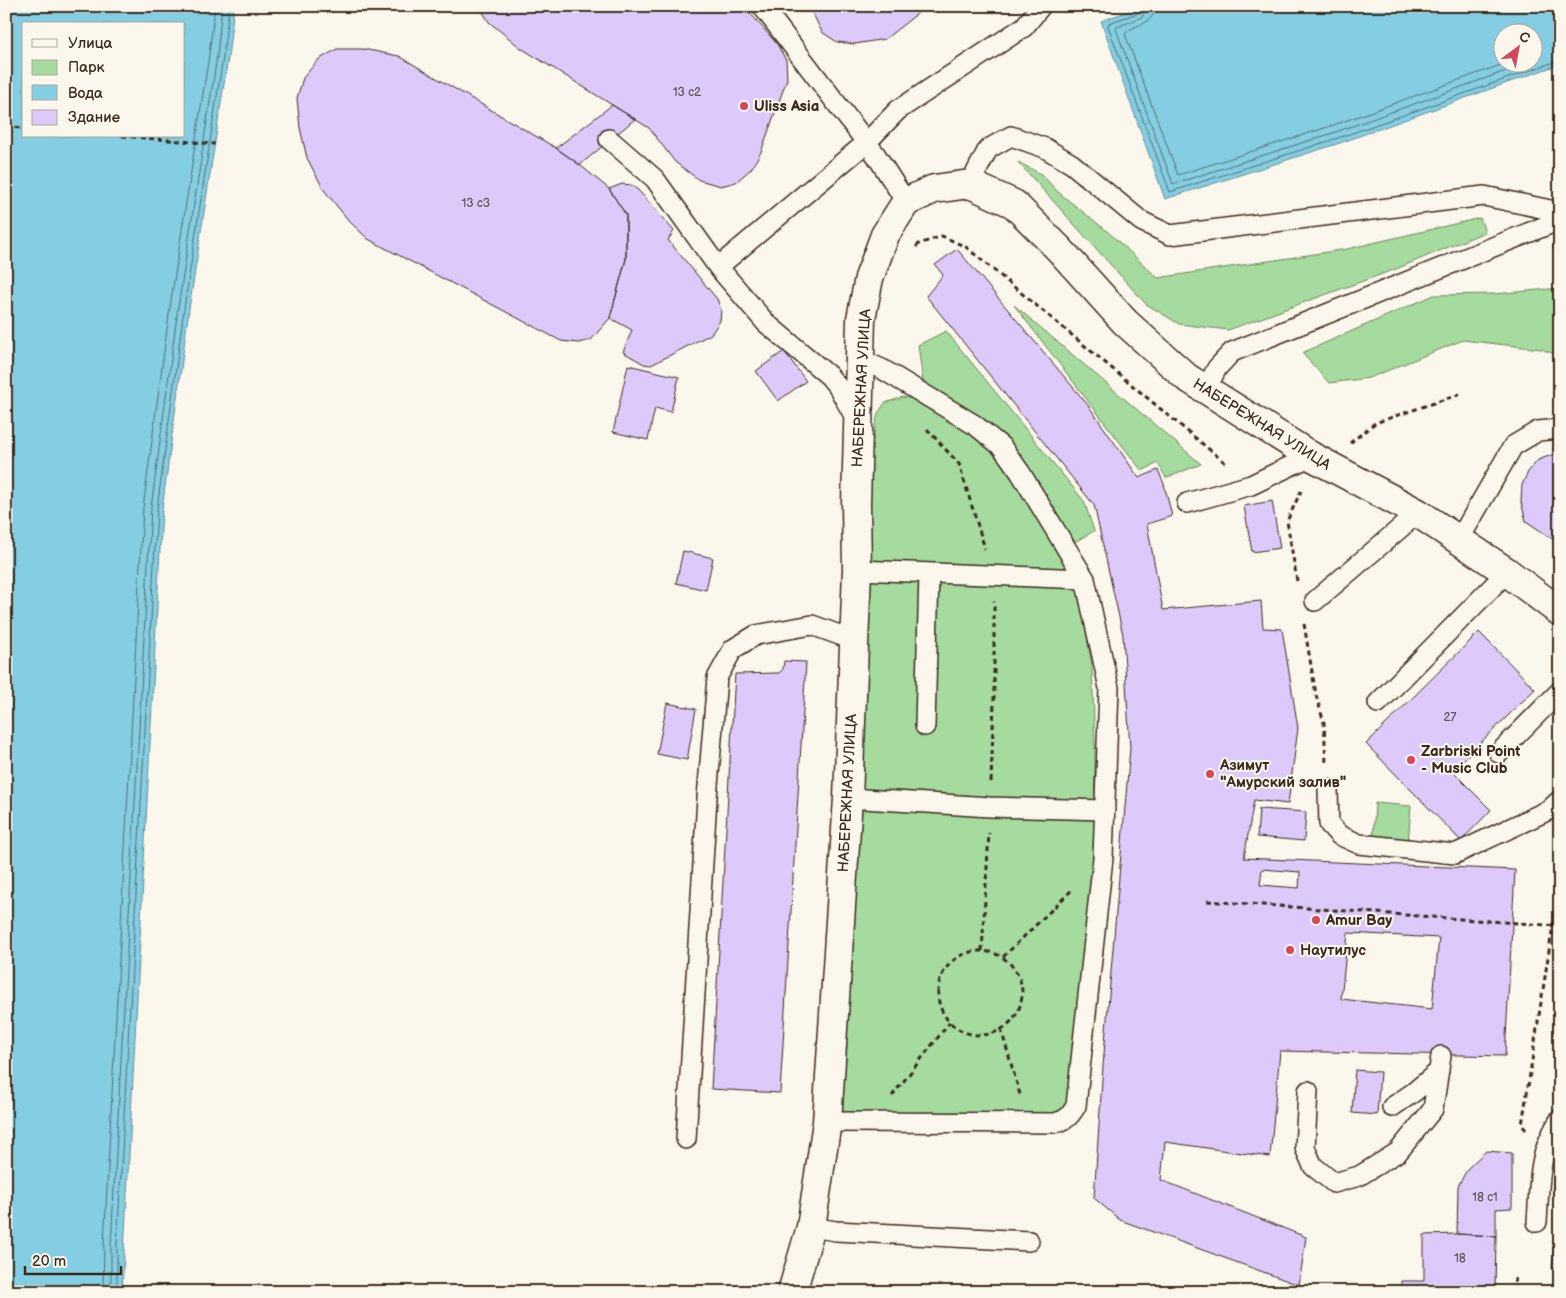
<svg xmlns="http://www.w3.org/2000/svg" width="1566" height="1298" font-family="'Balsamiq Sans',sans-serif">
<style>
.green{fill:#a5db9e;stroke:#70825e}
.water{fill:#83cee3;stroke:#668c94;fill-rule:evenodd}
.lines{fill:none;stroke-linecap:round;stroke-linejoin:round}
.shore{stroke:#586c6d;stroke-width:1}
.building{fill:#ddcafb;stroke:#3b2a1e;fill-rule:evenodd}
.service-casing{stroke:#3b2a1e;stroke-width:22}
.minor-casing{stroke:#3b2a1e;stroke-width:31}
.path{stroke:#3b2a1e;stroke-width:3;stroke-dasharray:5 4;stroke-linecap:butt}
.service{stroke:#fbf7ec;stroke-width:19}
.minor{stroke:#fbf7ec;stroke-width:28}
.poi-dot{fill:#d1495b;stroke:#fbf7ec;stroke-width:2}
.labels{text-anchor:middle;stroke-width:4;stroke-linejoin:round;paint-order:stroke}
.number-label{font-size:12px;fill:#645255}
.poi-label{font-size:15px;font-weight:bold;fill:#3b2a1e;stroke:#fbf7ec;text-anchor:start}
.street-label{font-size:15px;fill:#3b2a1e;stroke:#fbf7ec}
</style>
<rect width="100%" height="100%" fill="#fbf7ec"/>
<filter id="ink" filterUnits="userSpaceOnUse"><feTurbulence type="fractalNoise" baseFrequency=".02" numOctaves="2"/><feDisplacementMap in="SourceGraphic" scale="10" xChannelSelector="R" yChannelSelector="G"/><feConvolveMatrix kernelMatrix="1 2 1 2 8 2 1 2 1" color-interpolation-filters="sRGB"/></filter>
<g filter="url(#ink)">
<path class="green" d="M1018 162 1041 174 1059 193 1107 231 1158 278 1347 249 1480 218 1485 232 1396 269 1228 330 1179 324 1146 304Z
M1560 288V356L1541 349 1463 340 1369 378 1329 383 1302 353 1434 295 1495 294Z
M1014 305 1201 464 1166 478 1158 463 1142 471Z
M946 331 1084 501 1094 531 1071 544 985 424 923 382 918 345Z
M903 397 918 400 992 446 1048 531 1079 592 1092 666 1095 745 1094 876 1074 1098 1061 1114 840 1118 871 448 878 413 885 403Z
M1375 803 1411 806 1408 844 1373 841Z"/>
<path class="water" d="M6 6H234L228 58 189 309 162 509 122 1292H6ZM24 24H184V136H24Z
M1142 6H1560V64L1337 144 1165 199 1101 21ZM1504 32H1534V62H1504Z"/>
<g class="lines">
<path class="shore" d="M1141 6 1138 13 1109 23 1108 26 1170 192 1335 139 1560 60
M1147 6 1142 17 1117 27 1116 29 1173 184 1333 133 1531 62
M1155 6C1153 28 1135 22 1125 34L1178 175 1331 126 1509 62
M103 1292 104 1244 143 508 170 307 209 55 215 6
M111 1292V1245L151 508 178 308 217 56 222 6
M117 1292V1245L157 509 184 309 223 57 229 6"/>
</g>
<path class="building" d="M479 6H744L777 44 786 60 787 79 761 152 751 169 736 182 721 186 699 180 675 162 649 128 521 48 489 22Z
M809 6H927L885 39 855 44 837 42 822 32Z
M337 49H363L399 56 556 148 580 165 609 189 626 215V259L610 318 591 340 578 343 561 341 368 239 349 221 324 190 307 158 300 128 297 98 303 78 318 60Z
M612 105 635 119 580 165 556 148Z
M622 184 631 185 638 190 674 231 668 240 717 299 721 310 720 321 711 334 651 365 644 364 623 352 632 330 610 318 626 259V215L609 189Z
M1560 243V267L1553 246Z
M957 249 1088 405 1139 478 1158 470 1164 484 1172 516 1147 524 1163 610 1261 601 1263 628 1282 629 1298 728 1288 804 1254 800 1244 858 1515 870 1505 1056 1280 1051 1270 1157 1165 1142 1161 1180 1306 1237 1299 1285 1120 1220 1094 1198 1103 1066 1130 748 1123 635 1094 505 926 296 943 275 935 265ZM1348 933 1439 938 1432 1009 1341 999Z
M784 351 806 381 778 401 756 371Z
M628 365 679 377 671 412 655 408 648 440 613 432Z
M1560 452V544L1526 521 1521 502 1522 485 1528 472 1538 460Z
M1272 501 1280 548 1252 552 1244 506Z
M683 551 713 558 706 590 676 583Z
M1479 632 1535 689 1452 771 1491 810 1461 841 1366 744Z
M784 661 806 662 780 1093 711 1089 735 674 779 673 783 669Z
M667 703 696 709 687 760 657 754Z
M1259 809 1306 812 1304 841 1257 837Z
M1262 869 1300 872 1299 888 1260 885Z
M1355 1070 1380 1072 1377 1115 1352 1113Z
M1486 1151 1512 1153V1208L1496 1209V1236L1457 1234 1458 1186 1468 1168Z
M1557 1225H1560V1269L1552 1268Z
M1457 1234 1496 1236 1495 1292H1401V1281H1424V1235Z"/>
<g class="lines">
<g class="service-casing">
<path id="service" d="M762 6 876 155 906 202
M609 139 655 179 718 267 766 323 829 376 838 387 857 421
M970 184 988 149 1011 136 1045 148 1072 164 1141 221 1170 235 1484 196 1560 212
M718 267 866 143 898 110 1024 27 1041 6
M1205 391 1217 368 1232 352 1560 220
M1187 503 1251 485 1311 456
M1459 540 1513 446 1538 431 1560 429
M857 570 1085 579
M1315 601 1418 513
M1378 703 1507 572
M925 726 929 574
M1499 753 1560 691
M1328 789 1329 824 1339 835 1359 844 1455 854 1549 810 1560 800
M848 798 990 807 1105 810
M1308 1091 1305 1148 1313 1166 1334 1183 1359 1176 1398 1152 1433 1109 1441 1056
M1392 1107 1414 1092 1439 1071
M827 1122 1054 1123C1066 1121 1070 1116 1076 1106L1103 858 1109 688 1085 579 1020 472 1002 447 975 425 882 369 859 359
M686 1139 707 798 717 678 733 649 756 635 812 625 853 640
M1537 1222C1540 1181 1537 1155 1560 1119
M811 1227 836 1231 1029 1241"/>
</g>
<g class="minor-casing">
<path id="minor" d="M792 1292 811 1227 827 1122 848 798 857 570 856 504 861 319 869 278 885 235 906 202 934 189 970 184 1014 204 1060 250 1125 322 1186 377 1311 456 1418 513 1507 572 1560 612"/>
</g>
<path class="path" d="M6 127 24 128
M122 136 215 144
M916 247 919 244 942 236 966 247 1228 465
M927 429 959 464 985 549
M1350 443 1375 423 1463 393
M1297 581 1287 521 1301 491
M1304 624 1316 695 1324 723 1326 763
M991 782 994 702V601
M1207 901 1560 926
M982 951 989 833
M938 993a42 42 0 1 1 84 0a42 42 0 1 1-84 0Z
M1003 957 1074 888
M1001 1029 1021 1098
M892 1096 950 1022
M1526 1130 1522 1125 1560 880
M1514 1292 1515 1278"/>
<use href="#service" class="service"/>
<use href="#minor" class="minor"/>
</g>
</g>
<g class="poi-dot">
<circle cx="744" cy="106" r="5"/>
<circle cx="1411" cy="760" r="5"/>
<circle cx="1210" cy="774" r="5"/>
<circle cx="1316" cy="920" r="5"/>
<circle cx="1290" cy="950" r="5"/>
</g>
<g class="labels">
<g class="number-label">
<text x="687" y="96">13 с2</text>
<text x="476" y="207">13 с3</text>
<text x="1450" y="721">27</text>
<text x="1485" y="1201">18 с1</text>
<text x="1460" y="1262">18</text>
</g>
<g class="poi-label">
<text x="754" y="111">Uliss Asia</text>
<text x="1421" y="756">Zarbriski Point<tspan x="1421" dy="17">- Music Club</tspan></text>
<text x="1220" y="770">Азимут<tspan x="1220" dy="17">"Амурский залив"</tspan></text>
<text x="1326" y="925">Amur Bay</text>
<text x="1300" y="955">Наутилус</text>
</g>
<g class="street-label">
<text transform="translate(861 388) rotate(-87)" y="5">НАБЕРЕЖНАЯ УЛИЦА</text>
<text transform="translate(1262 424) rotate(32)" y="5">НАБЕРЕЖНАЯ УЛИЦА</text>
<text transform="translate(847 793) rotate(-87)" y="5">НАБЕРЕЖНАЯ УЛИЦА</text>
</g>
</g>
<rect width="1566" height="1298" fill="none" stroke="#fbf7ec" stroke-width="25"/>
<rect x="12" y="12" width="1541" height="1273" fill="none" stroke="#3b2a1e" stroke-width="2" filter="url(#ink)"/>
<rect x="22" y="22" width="162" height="115" fill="#fbf7ec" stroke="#aea59a"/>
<rect x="32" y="39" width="25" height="8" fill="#fbf7ec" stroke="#aea59a"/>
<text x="68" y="48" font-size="15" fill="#3b2a1e">Улица</text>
<rect x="32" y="60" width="25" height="15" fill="#a5db9e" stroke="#aea59a"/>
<text x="68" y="72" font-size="15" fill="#3b2a1e">Парк</text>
<rect x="32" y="85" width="25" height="15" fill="#83cee3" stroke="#aea59a"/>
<text x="68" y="98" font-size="15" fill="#3b2a1e">Вода</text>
<rect x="32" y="110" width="25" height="15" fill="#ddcafb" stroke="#aea59a"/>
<text x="68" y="122" font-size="15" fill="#3b2a1e">Здание</text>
<g transform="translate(1518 48) rotate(32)"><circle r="24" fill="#fbf7ec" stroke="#aea59a"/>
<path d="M0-4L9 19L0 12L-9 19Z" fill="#d1495b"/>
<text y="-8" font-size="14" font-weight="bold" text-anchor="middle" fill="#3b2a1e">С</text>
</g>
<path d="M25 1266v8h96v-8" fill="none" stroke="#3b2a1e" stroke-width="2.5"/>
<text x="32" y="1266" font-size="15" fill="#3b2a1e" stroke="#fbf7ec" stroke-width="4" paint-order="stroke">20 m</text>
</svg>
